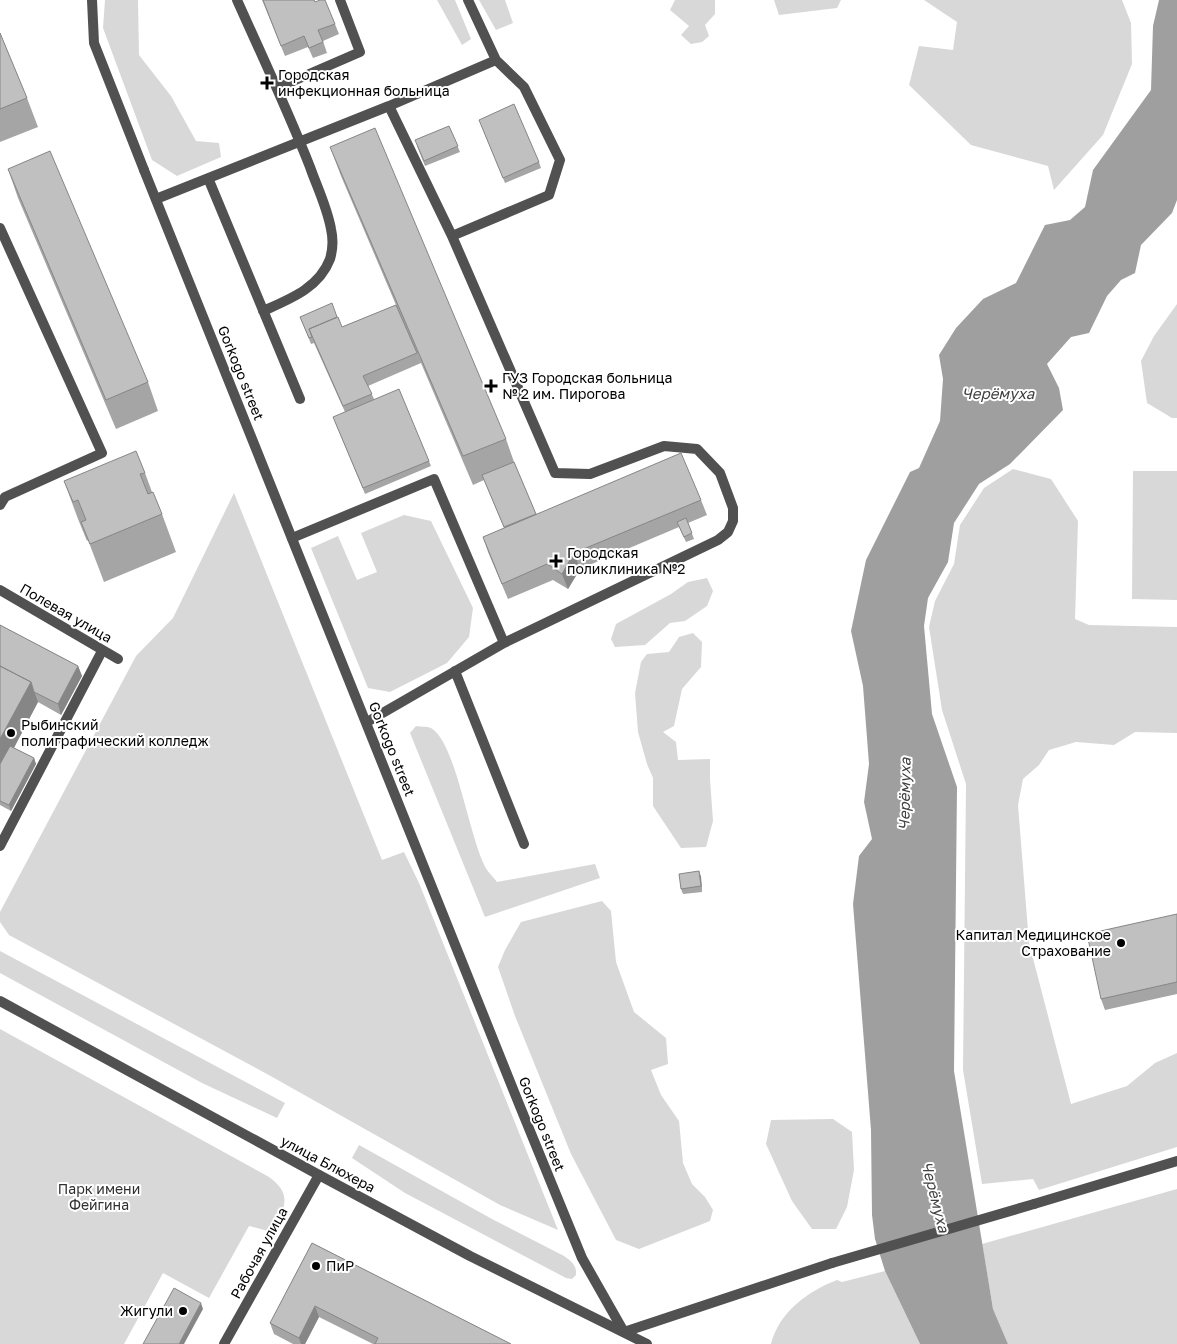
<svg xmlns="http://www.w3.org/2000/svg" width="1177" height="1344" font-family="'Golos Text',sans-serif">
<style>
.green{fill:#d8d8d8}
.water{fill:#9f9f9f}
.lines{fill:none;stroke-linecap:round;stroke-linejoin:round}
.service{stroke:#515151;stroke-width:10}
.pedestrian{stroke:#515151;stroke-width:10}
.minor{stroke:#515151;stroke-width:10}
.tertiary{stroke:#515151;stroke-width:10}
.wall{fill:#a5a5a5}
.shaded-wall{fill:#868686}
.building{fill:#c0c0c0;stroke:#868686}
.poi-dot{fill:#000;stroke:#fff;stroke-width:2}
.labels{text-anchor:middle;stroke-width:4;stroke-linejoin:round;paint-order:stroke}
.poi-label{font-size:14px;fill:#000;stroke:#fff;text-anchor:start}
.street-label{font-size:14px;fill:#000;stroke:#fff}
.park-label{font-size:14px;fill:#2f2f2f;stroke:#fff}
.water-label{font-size:15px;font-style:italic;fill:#404040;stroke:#fff}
</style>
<rect width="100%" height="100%" fill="#fff"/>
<path class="green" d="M105 0H138L139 55 171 96 196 141 219 143 221 157 177 176 152 160 103 28Z
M437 0H455L471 39 462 45Z
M479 0H505L513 23 496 30Z
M675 0H715V14L705 25 709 36 702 42 691 44 681 35 689 26 670 10Z
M774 0H841L837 8 779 15Z
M924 0H1122L1131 23 1132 64 1103 135 1054 190 1048 166 971 145 909 85 919 46 953 50 957 22Z
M1177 304V418H1172L1147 403 1141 361 1154 336Z
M1013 469 1051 479 1078 521 1075 619 1089 625 1177 627V733L1135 732 1114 745 1076 742 1049 750 1039 765 1023 779 1018 805 1029 943 1071 1104 1127 1086 1155 1063 1177 1053V1147L1039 1190 1033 1179 982 1184 963 1070 966 784 942 710 929 627 935 601 954 564 960 525 984 488Z
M1133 471H1177V600L1132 599Z
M234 493 382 860 404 852 419 883 558 1230 500 1205 267 1074 9 935 0 922V912L136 656 173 618Z
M404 515 431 521 473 608 469 637 447 663 390 692 368 688 311 548 338 536 357 580 377 572 361 533Z
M707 578 713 591 707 606 685 621 670 623 645 645 615 647 611 639 616 624 671 594 688 582Z
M693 633 702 642 701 667 682 689 674 726 663 732 676 742 678 760 710 759V779L713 821 706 847 681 848 653 806V778L647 764 638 732 635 693 641 662 647 654 669 652 679 637Z
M416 726C420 727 427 726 431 728 457 743 469 841 487 870 490 874 494 878 497 882L595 864 600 878 485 917 410 733Z
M602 901 611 911 616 962 634 1012 666 1038 668 1064 651 1070 661 1095 679 1121 683 1163 692 1184 705 1197 713 1210 710 1221 639 1249 616 1240 571 1154 515 1016 498 967 505 950 521 922Z
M0 951 285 1103 277 1118 202 1083 0 973Z
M0 1029 269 1177C294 1195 284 1209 272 1232L249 1226 209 1298 163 1273 124 1344H0Z
M833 1119 852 1132 854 1170 847 1207 836 1229H812L792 1201 766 1144 771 1120Z
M359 1145 492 1219 564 1256C571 1261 577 1265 576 1275L572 1279 566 1278 405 1193 352 1158Z
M1177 1189V1344H1008L993 1309 982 1244Z
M885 1271 920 1344H771C779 1312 808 1291 837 1280L842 1282Z"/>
<path class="water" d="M1159 0H1177V200L1172 213 1141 245 1135 273 1121 280 1107 296 1089 333 1071 337 1047 364 1059 388 1063 410 1010 464 979 484 954 523 948 562 928 598 924 626 932 714 957 787 954 1071 993 1309 1008 1344H920L885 1271 875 1239 872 1215 871 1130 853 904 859 856 872 839 864 802 869 764 863 686 851 631 866 560 910 472 919 468 940 421 943 379 939 355 956 328 983 299 1016 283 1045 225 1070 220 1085 207 1093 170 1151 90 1153 26Z"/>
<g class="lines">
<path class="service" d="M92 0 94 43 144 170
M237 0C262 56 288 111 310 167 317 187 327 207 331 229 333 238 333 249 330 259 319 288 290 299 263 311
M277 88 360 52 340 0
M208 178 300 399
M156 199 389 106 496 60 468 0
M0 228 102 453 5 497 0 505
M452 236 549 195 560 160 524 87 496 60
M292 538 434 479 504 643
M455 671 524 844
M367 722 504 643 718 540 728 532 733 521V508L720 473 697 449 664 446 590 474 555 473 452 236 389 106
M0 846 102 651"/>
<path class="pedestrian" d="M832 1263 1034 1204"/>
<path class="minor" d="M144 170 519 1104 582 1258 624 1332 832 1263
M0 590 118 659
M1034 1204 1177 1161
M224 1344 319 1175"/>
<path class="tertiary" d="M0 1001 319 1175 470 1256 647 1344"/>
</g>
<path class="wall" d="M262 0H314L315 2 335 24 339 34 323 41 327 53 313 58 308 47 285 56Z
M0 33 27 98 38 127 0 142Z
M481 125 539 162 541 168 505 183Z
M449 126 460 152 425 166 417 146Z
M330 147 506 439 514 462 536 514 701 500 707 515 688 523 694 539 686 542 679 527 580 569 568 589 553 580 508 599 488 552 483 537 504 528 484 480 473 485 421 363 368 386 374 399 429 461 431 466 365 494 335 422 345 412 314 343 311 344 300 317 342 327 396 305 341 176Z
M8 169 148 382 158 411 116 429 18 198Z
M145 473 152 492 162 514 176 552 104 582 88 540 87 541 78 519 64 481Z
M0 625 78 666 82 676 61 715 38 702 14 748 34 758 36 764 11 811 0 805Z
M699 871 701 877 702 892 683 894 681 889Z
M1177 914V994L1105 1010 1101 999Z
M312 1243 511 1344H373L319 1317 305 1344H293L274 1334 270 1323Z"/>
<path class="shaded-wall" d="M574 553 580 569 568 589 562 574Z
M78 666 82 676 61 715 58 704Z
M31 682 38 702 0 774V739Z
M34 758 36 764 11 811 9 805Z
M699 871 701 877 702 892 701 886Z
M201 1303 203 1309 184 1344H179Z
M315 1306 319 1317 305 1344H301L299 1338Z"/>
<path class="building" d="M263 0H314L315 2 320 0H325L335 24 318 30 323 42 309 48 304 36 281 46Z
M0 33 27 98 0 109Z
M514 104 539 162 503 178 479 120Z
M449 126 458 146 424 161 415 140Z
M375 128 506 439 463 456 330 147Z
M50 151 148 382 106 400 8 169Z
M332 303 337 317 309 329 312 337 309 338 300 317Z
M396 305 417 353 363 376 372 394 343 406 309 329 338 317 342 327Z
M399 389 429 461 363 488 333 417Z
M136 451 145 473 140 474 148 494 153 492 162 514 90 544 81 522 86 520 78 500 73 502 64 481Z
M681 453 701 500 574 553 562 574 547 564 502 584 483 537Z
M514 462 536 514 504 527 482 475Z
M686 518 692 533 684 537 677 522Z
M0 625 78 666 58 704 34 692 31 682 0 666Z
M0 666 31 682 0 739Z
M10 746 34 758 9 805 0 801V764Z
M699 871 701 886 681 889 679 874Z
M1177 914V982L1101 999 1087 934Z
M312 1243 511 1344H375L378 1338 315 1306 299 1338 270 1323Z
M174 1288 201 1303 179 1344H143Z"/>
<g class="poi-dot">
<path d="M264.5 75.5h5v5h5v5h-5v5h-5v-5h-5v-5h5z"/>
<path d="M488.5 378.5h5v5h5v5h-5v5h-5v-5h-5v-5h5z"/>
<path d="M553.5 553.5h5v5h5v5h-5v5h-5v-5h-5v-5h5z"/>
<circle cx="11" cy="733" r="5"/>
<circle cx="1121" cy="943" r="5"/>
<circle cx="316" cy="1266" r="5"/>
<circle cx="183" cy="1311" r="5"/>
</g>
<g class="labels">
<g class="poi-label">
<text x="278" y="80">Городская<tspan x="278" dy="16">инфекционная больница</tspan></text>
<text x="502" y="383">ГУЗ Городская больница<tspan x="502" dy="16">№ 2 им. Пирогова</tspan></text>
<text x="567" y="558">Городская<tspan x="567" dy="16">поликлиника №2</tspan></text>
<text x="21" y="730">Рыбинский<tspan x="21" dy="16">полиграфический колледж</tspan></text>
<text x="1111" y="940" text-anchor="end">Капитал Медицинское<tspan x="1111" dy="16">Страхование</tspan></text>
<text x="326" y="1271">ПиР</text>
<text x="173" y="1316" text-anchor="end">Жигули</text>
</g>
<g class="street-label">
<text transform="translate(241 373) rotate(68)" y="5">Gorkogo street</text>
<text transform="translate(66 613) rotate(30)" y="5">Полевая улица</text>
<text transform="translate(392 749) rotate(68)" y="5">Gorkogo street</text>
<text transform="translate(542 1124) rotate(68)" y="5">Gorkogo street</text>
<text transform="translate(328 1164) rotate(28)" y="5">улица Блюхера</text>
<text transform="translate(259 1253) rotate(-61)" y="5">Рабочая улица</text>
</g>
<g class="park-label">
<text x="99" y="1194">Парк имени<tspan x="99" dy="16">Фейгина</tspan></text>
</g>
<g class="water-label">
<text x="998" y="399">Черёмуха</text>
<text transform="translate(905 794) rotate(-89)" y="5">Черёмуха</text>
<text transform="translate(935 1197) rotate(76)" y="5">Черёмуха</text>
</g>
</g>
</svg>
